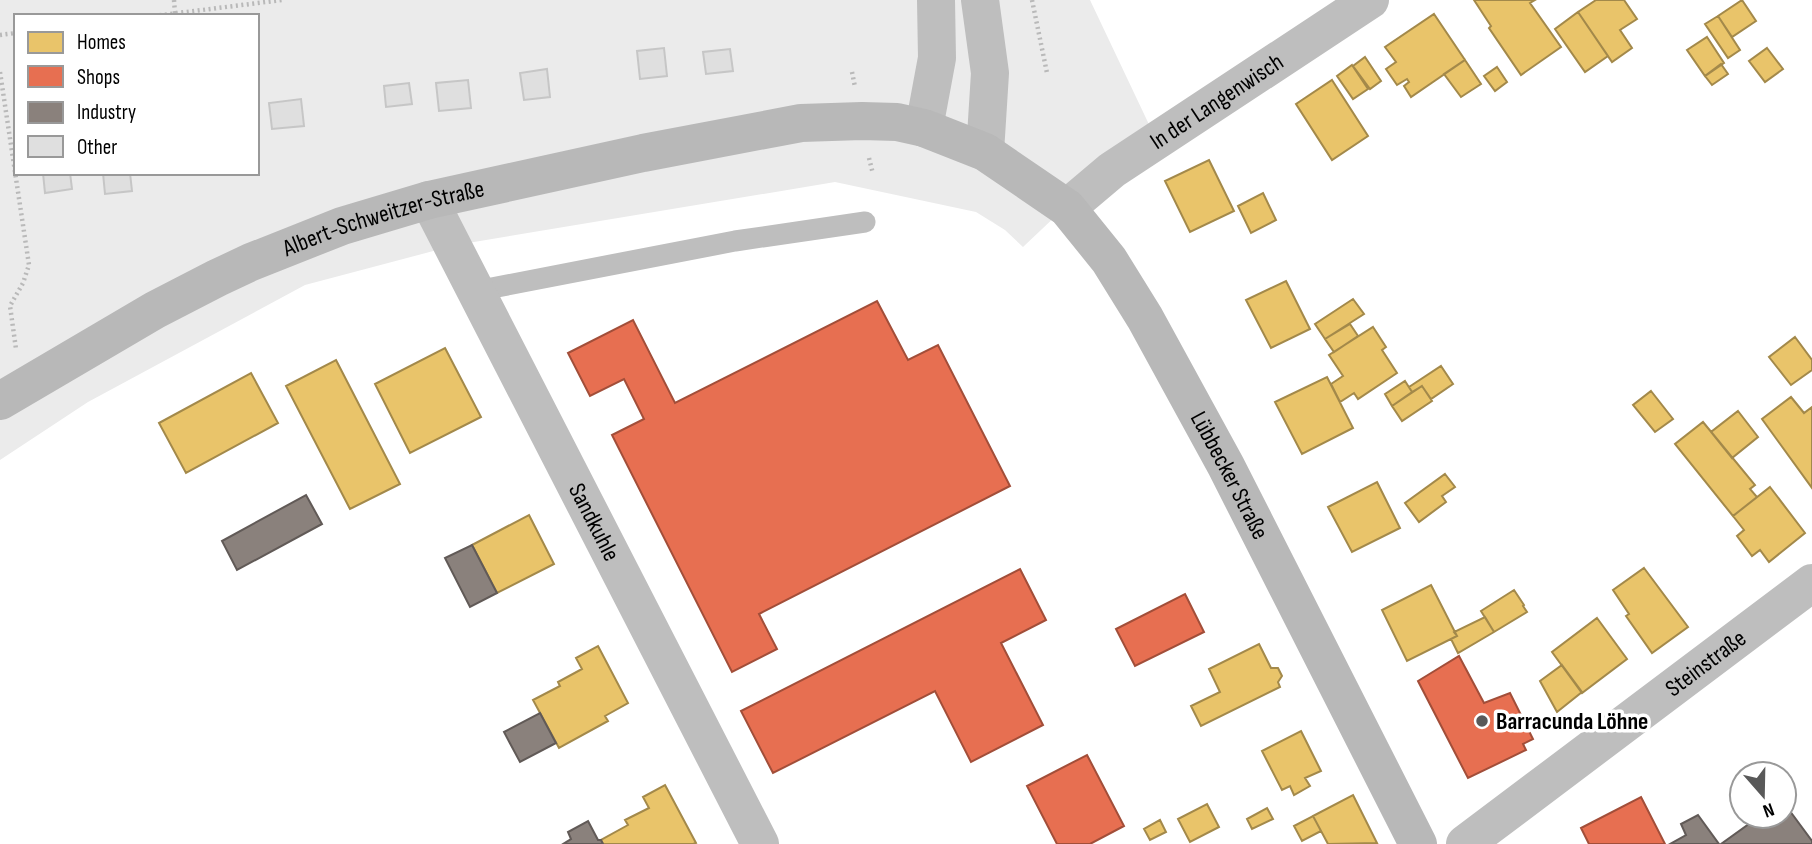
<svg xmlns="http://www.w3.org/2000/svg" width="1812" height="844" font-family="'Sofia Sans Condensed',sans-serif">
<style>
.green{fill:#ebebeb;fill-rule:evenodd}
.homes{fill:#e9c46a;stroke:#a3894a;stroke-width:2}
.shops{fill:#e76f51;stroke:#a24e39;stroke-width:2}
.industry{fill:#8a817c;stroke:#615a57;stroke-width:2}
.building{fill:#dfdfdf;stroke:#c6c6c6;stroke-width:2}
.lines{fill:none;stroke-linecap:round;stroke-linejoin:round}
.path{stroke:#b9b9b9;stroke-width:4.5;stroke-dasharray:2 3.5;stroke-linecap:butt}
.service{stroke:#bebebe;stroke-width:21}
.minor{stroke:#bebebe;stroke-width:38}
.tertiary{stroke:#bebebe;stroke-width:38}
.secondary{stroke:#b8b8b8;stroke-width:38}
.poi-dot{fill:#595959;stroke:#fff;stroke-width:2.5}
.labels{text-anchor:middle;stroke-width:7;stroke-linejoin:round;paint-order:stroke}
.street-label{font-size:24px;fill:#000;stroke:#fff}
.poi-label{font-size:24px;font-weight:bold;fill:#000;stroke:#fff;text-anchor:start}
</style>
<rect width="100%" height="100%" fill="#fff"/>
<path class="green" d="M0 0H1090L1154 135 1114 161 1023 247 1005 230 976 212 835 182 456 245 305 285 88 402 0 460ZM16 16H257V173H16Z"/>
<path class="homes" d="M1474 0H1535L1530 3 1561 47 1521 75 1489 28 1491 26Z
M1596 0H1624L1637 19 1620 30 1632 48 1612 62 1578 12Z
M1742 0 1756 21 1732 37 1718 16Z
M1578 12 1608 56 1585 72 1555 29Z
M1434 14 1465 60 1411 97 1404 86 1409 82 1407 79 1397 85 1386 69 1396 62 1385 47Z
M1718 16 1740 50 1728 58 1705 24Z
M1707 37 1724 63 1705 76 1687 50Z
M1767 48 1783 69 1765 82 1749 61Z
M1365 57 1381 81 1370 89 1353 66Z
M1465 60 1481 84 1461 97 1444 74Z
M1721 64 1728 74 1712 85 1705 76Z
M1352 65 1368 89 1353 99 1337 76Z
M1497 67 1507 82 1495 91 1484 76Z
M1332 80 1368 136 1332 160 1296 104Z
M1209 160 1234 211 1190 232 1165 181Z
M1263 193 1276 220 1251 233 1238 206Z
M1286 281 1310 329 1271 348 1246 300Z
M1353 299 1364 314 1325 339 1315 324Z
M1350 324 1358 336 1334 352 1325 339Z
M1373 327 1386 347 1382 350 1397 373 1358 399 1354 393 1340 402 1331 384 1343 376 1329 355Z
M1795 337 1812 360V370L1791 385 1769 357Z
M445 348 481 417 410 453 375 384Z
M336 360 400 484 350 509 286 386Z
M1441 366 1453 384 1431 399 1422 386 1412 392 1409 387Z
M251 373 278 423 186 473 159 423Z
M1327 377 1353 428 1302 454 1275 402Z
M1405 381 1412 392 1392 406 1385 394Z
M1422 386 1432 401 1402 421 1392 406Z
M1651 391 1673 419 1655 432 1633 405Z
M1791 397 1804 413 1812 407V488L1762 419Z
M1738 411 1758 437 1732 458 1711 432Z
M1703 422 1755 485 1750 489 1757 497 1733 516 1675 444Z
M1445 474 1455 487 1442 496 1446 502 1419 522 1405 503Z
M1377 482 1400 528 1352 552 1328 507Z
M1770 487 1805 533 1769 562 1760 550 1752 556 1737 536 1744 530 1733 516Z
M529 515 554 564 497 593 472 545Z
M1644 568 1688 627 1652 653 1626 616 1629 614 1613 590Z
M1431 585 1457 636 1407 661 1382 610Z
M1514 590 1524 605 1523 606 1527 612 1494 632 1481 611Z
M1485 617 1494 632 1458 653 1451 639 1457 636 1454 632Z
M1597 618 1627 659 1582 693 1552 652Z
M1259 644 1271 668H1278L1282 676 1278 682 1280 687 1201 726 1191 706 1220 692 1209 669Z
M598 646 628 703 605 716 608 721 559 748 533 700 560 686 558 682 582 669 576 658Z
M1562 665 1582 692 1557 712 1540 681Z
M1301 731 1321 771 1305 778 1310 786 1294 795 1290 786 1282 790 1262 751Z
M665 785 696 843 693 844H603L601 840 628 825 625 820 649 808 643 797Z
M1353 795 1377 843 1328 844 1313 816Z
M1207 804 1219 827 1190 842 1178 819Z
M1267 808 1273 819 1252 829 1247 819Z
M1313 816 1321 831 1302 841 1294 826Z
M1160 820 1166 832 1150 840 1144 829Z"/>
<path class="shops" d="M877 301 908 360 938 345 1010 486 759 614 777 649 732 672 612 435 644 419 624 379 590 396 568 353 633 320 675 403Z
M1020 569 1046 620 1001 643 1043 725 971 762 935 691 773 773 741 711Z
M1185 594 1204 632 1135 666 1116 629Z
M1459 656 1484 703 1510 693 1533 739 1523 744 1526 750 1468 778 1418 681Z
M1087 755 1124 826 1090 844H1057L1027 786Z
M1641 797 1665 844H1589L1581 828Z"/>
<path class="industry" d="M306 495 322 524 237 570 222 541Z
M472 545 497 593 470 607 445 558Z
M540 713 556 743 520 762 504 732Z
M1784 803 1812 841V844H1721L1760 816H1784Z
M1698 815 1719 844H1670L1686 835 1681 824Z
M588 821 598 840H601L603 844H563L571 839 568 832Z"/>
<path class="building" d="M664 48 667 76 640 79 637 51Z
M730 49 733 71 706 74 703 52Z
M547 69 550 97 524 100 520 73Z
M468 80 471 108 439 111 436 83Z
M409 83 412 104 386 107 384 86Z
M301 99 304 126 272 129 269 103Z
M43 173H70L72 189 45 193Z
M103 173H130L132 191 105 194Z"/>
<g class="lines">
<path class="path" d="M174 0 175 13
M1032 0 1047 73
M154 16 282 0
M0 35 16 33
M0 72 29 265 23 283 10 306 16 349
M852 72 855 87
M869 158 873 174"/>
<path class="service" d="M476 291 735 241 865 222"/>
<g class="minor">
<path id="s1" d="M429 200 760 844"/>
<path id="s2" d="M1067 208 1112 170 1370 0"/>
<path id="s3" d="M1465 844 1812 583"/>
</g>
<path class="tertiary" d="M980 0 990 73 985 152
M924 128 937 58 936 0"/>
<path class="secondary" id="s4" d="M0 401 155 310 217 278 251 262 342 226 429 200 643 153 801 123 862 121 897 122 924 128 985 152 1067 208 1109 260 1145 318 1226 466 1418 844"/>
</g>
<circle class="poi-dot" cx="1482" cy="721" r="7"/>
<g class="labels">
<g class="street-label">
<text dy="8" stroke="none"><textPath href="#s2" startOffset="184">In der Langenwisch</textPath></text>
<text dy="8" stroke="none"><textPath href="#s4" startOffset="427">Albert-Schweitzer-Straße</textPath></text>
<text dy="8" stroke="none"><textPath href="#s4" startOffset="1458">Lübbecker Straße</textPath></text>
<text dy="8" stroke="none"><textPath href="#s1" startOffset="362">Sandkuhle</textPath></text>
<text dy="8" stroke="none"><textPath href="#s3" startOffset="301">Steinstraße</textPath></text>
</g>
<g class="poi-label">
<text x="1496" y="729">Barracunda Löhne</text>
</g>
</g>
<rect x="14" y="14" width="245" height="161" fill="#ffffff" stroke="#999999" stroke-width="2"/>
<rect x="28" y="32" width="35" height="21" fill="#e9c46a" stroke="#999999" stroke-width="2"/>
<text x="77" y="49" font-size="21" fill="#000000">Homes</text>
<rect x="28" y="66" width="35" height="21" fill="#e76f51" stroke="#999999" stroke-width="2"/>
<text x="77" y="84" font-size="21" fill="#000000">Shops</text>
<rect x="28" y="102" width="35" height="21" fill="#8a817c" stroke="#999999" stroke-width="2"/>
<text x="77" y="119" font-size="21" fill="#000000">Industry</text>
<rect x="28" y="136" width="35" height="21" fill="#dfdfdf" stroke="#999999" stroke-width="2"/>
<text x="77" y="154" font-size="21" fill="#000000">Other</text>
<g transform="translate(1763 795) rotate(160)"><circle r="33" fill="#ffffff" stroke="#999999" stroke-width="2"/>
<path d="M0-5L12 26L0 18L-12 26Z" fill="#595959"/>
<text y="-10" font-size="19" font-weight="bold" text-anchor="middle" fill="#000000">N</text>
</g>
</svg>
